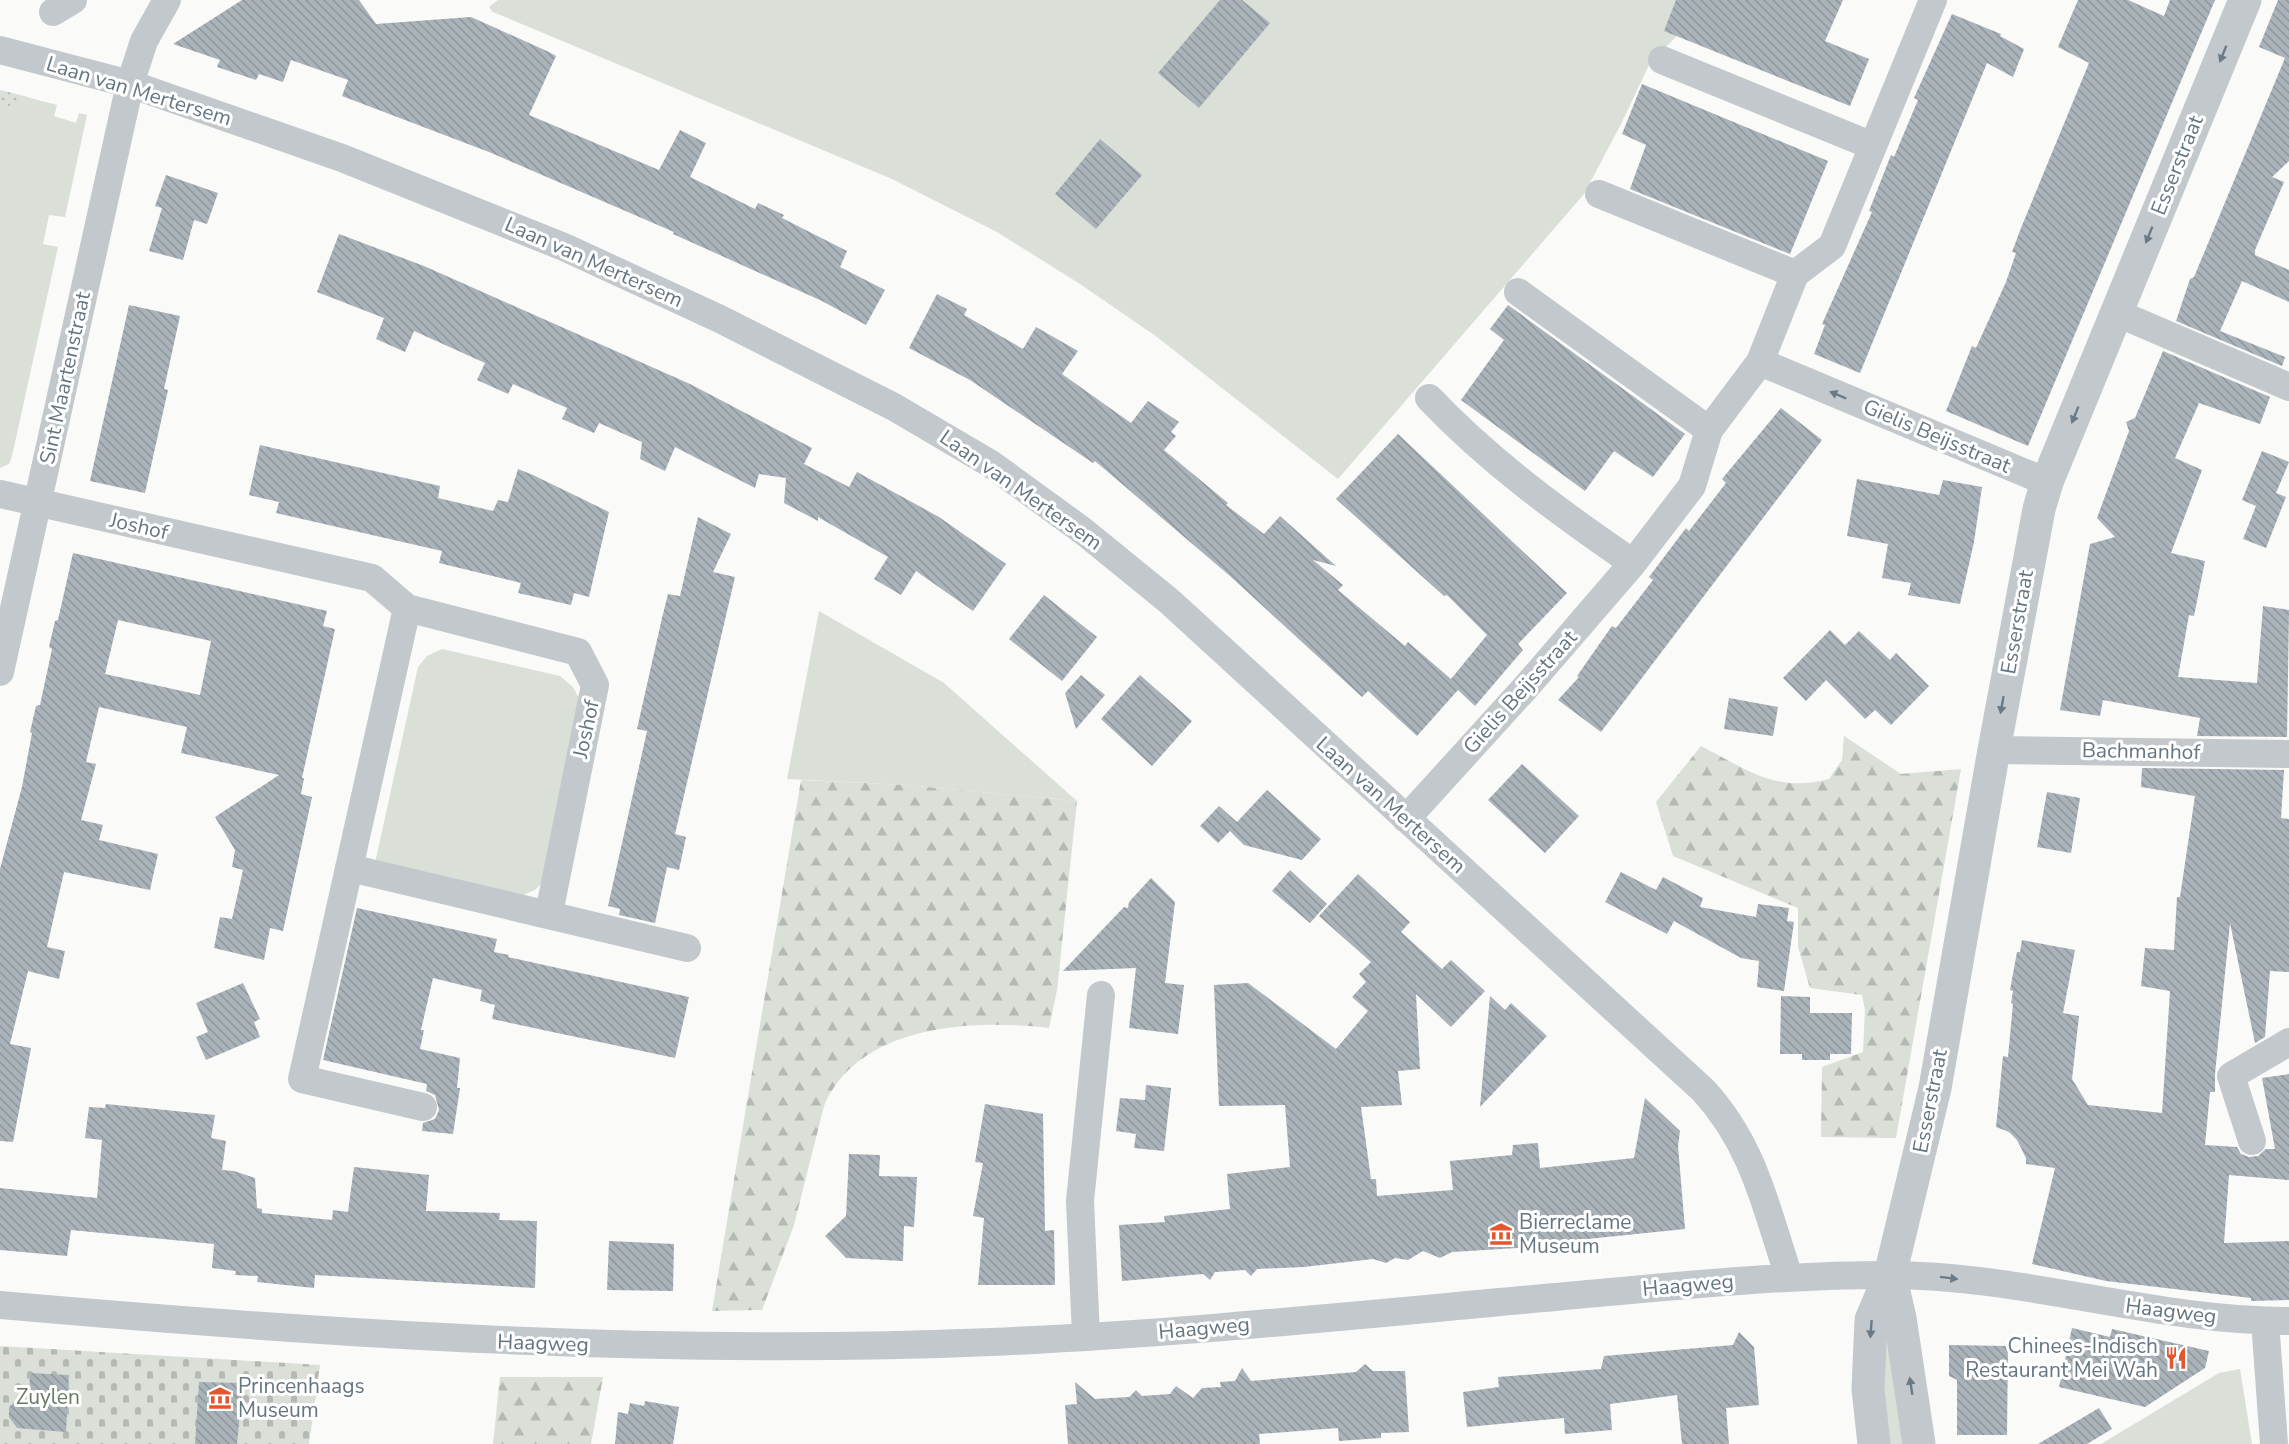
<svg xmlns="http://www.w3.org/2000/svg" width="2289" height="1444" font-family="'Nunito Sans',sans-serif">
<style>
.green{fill:#dadfd7}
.forest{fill:url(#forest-firs)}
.cemetery{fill:url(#cemetery-stones)}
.garden{fill:url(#garden-dots)}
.building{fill:url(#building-back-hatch);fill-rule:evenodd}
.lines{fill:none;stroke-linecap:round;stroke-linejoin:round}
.minor{stroke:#c3c8cc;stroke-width:28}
.tertiary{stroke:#c3c8cc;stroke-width:33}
.oneway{fill:#6a7a87}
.labels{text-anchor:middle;stroke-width:6;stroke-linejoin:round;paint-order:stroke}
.street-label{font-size:21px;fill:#657683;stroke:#fff}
.poi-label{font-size:21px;fill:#657683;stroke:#fff;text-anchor:start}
.park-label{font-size:21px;fill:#687a64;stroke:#fff}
</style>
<defs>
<pattern id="forest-firs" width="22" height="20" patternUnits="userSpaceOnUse" patternTransform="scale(1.5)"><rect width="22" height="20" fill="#dadfd7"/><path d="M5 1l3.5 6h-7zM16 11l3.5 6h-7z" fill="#b4b9b4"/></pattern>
<pattern id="cemetery-stones" width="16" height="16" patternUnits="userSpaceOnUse" patternTransform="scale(1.5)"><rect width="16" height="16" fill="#dadfd7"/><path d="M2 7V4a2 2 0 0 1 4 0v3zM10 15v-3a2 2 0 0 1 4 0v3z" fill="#b4b9b4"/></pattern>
<pattern id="garden-dots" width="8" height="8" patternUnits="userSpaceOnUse" patternTransform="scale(1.5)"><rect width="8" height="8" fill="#dadfd7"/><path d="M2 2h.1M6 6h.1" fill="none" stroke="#b4b9b4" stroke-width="1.8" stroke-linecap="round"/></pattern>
<pattern id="building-back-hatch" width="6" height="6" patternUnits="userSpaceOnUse" patternTransform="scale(1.5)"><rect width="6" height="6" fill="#aab3b9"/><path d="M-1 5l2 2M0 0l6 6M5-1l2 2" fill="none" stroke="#8e969c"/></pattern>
</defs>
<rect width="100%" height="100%" fill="#fafaf8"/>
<path class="green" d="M498 0H1692L1680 33 1650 63 1621 124 1584 194 1338 479 1157 337 1080 284 997 232 892 179 493 12 489 7Z
M0 90 57 105 54 116 76 123 79 113 87 115 65 217 49 215 43 244 58 247 12 456 9 464 0 468Z
M819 611 944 683 1077 801 906 785 787 779Z
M442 649 560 676 573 687 580 700 543 882 535 890 520 896 375 863 418 667 427 656Z
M1887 1312 1909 1444H1882Z
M2240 1369 2252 1444H2101L2219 1373Z"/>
<path class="forest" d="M1844 736 1901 774 1961 769 1896 1138 1821 1137 1822 1067 1863 1052 1865 1010 1862 995 1810 988 1798 947V908L1673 856 1656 802 1701 746C1748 770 1775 793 1829 779L1842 760Z
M801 780 906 785 1077 801 1057 990 1049 1028C973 1019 859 1024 824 1106L794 1225 762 1310 712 1311Z
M500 1377H603L591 1444H493Z"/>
<path class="cemetery" d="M0 1346 320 1365 309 1444H0Z"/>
<path class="garden" d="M0 90 28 97 0 110Z"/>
<path class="building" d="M242 0H359L376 24 471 17 549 52 556 56 529 115 659 170 680 130 706 143 690 177 755 209 758 203 784 215 782 218 847 251 840 267 885 290 866 325 822 301 673 234 674 232 489 152 342 96 348 80 291 60 283 82 259 74 256 80 217 67 220 60 173 44Z
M1220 0H1242L1270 23 1199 108 1158 73Z
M1676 0H1843L1825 41 1869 59 1850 106 1664 31Z
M2078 0H2128L2164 16 2170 0H2215L2028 446 1946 411 1972 346 1976 348 2006 282 2016 253 2012 252 2021 228 2089 63 2058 47Z
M2278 0H2289V161L2272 177 2284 182 2255 250V255L2289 270V302L2242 281 2220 331 2285 357 2282 366 2176 321 2190 279 2194 277 2285 58 2259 47Z
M1952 14 2001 34 2000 36 2024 49 2013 77 1987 63 1860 373 1814 354 1825 325 1822 324 1872 212 1869 211 1891 155 1894 157 1918 100 1914 98Z
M1642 84 1828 161 1790 254 1630 189 1646 145 1622 134Z
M1100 139 1142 175 1096 229 1055 194Z
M166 175 218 193 207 224 194 220 183 260 149 251 162 208 155 206Z
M339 234 424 266 690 384 812 448 804 464 849 487 857 472 939 517 1006 564 973 611 916 571 901 595 874 579 888 557 818 517V521L784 503 786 478 759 474 755 488 675 447 665 471 640 459 642 442 599 423 594 433 562 419 567 408 513 384 508 394 477 380 485 363 414 331 405 352 376 339 384 318 317 292Z
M937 294 967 309 964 315 1023 349 1036 327 1078 351 1062 374 1131 423 1148 401 1179 422 1171 432 1176 436 1164 450 1228 503 1226 505 1264 534 1280 516 1336 566 1313 560 1343 585 1338 590 1405 646 1408 642 1451 679 1487 635 1447 595 1444 596 1336 499 1398 434 1567 593 1518 644 1523 650 1475 706 1458 690 1417 736 1368 691 1362 697 1230 576 1095 461 1093 463 970 380 909 348Z
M129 305 180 316 164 389 168 390 145 493 90 481Z
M1508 305 1685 434 1653 477 1614 451 1585 491 1461 400 1504 340 1490 329Z
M2163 351 2270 397 2260 424 2199 403 2175 458 2202 470 2171 553 2205 561 2194 616 2189 615 2178 677 2257 683 2263 606 2289 610 2287 737 2197 736 2200 718 2103 700 2100 716 2060 710 2090 544 2115 537 2097 518 2129 431 2126 422 2135 418Z
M1781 408 1822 440 1601 732 1558 700 1579 677 1577 676 1612 626 1616 628 1653 580 1649 577 1686 528 1689 531 1726 483 1722 479Z
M260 445 440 486 438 498 493 511 498 500 508 502 518 469 533 475 609 512 589 597 574 593 571 605 518 593 521 583 439 563 442 551 276 513 279 502 249 495Z
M2262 451 2289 462 2276 493 2286 497 2266 548 2243 539 2256 506 2242 500Z
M1857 479 1939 495 1943 480 1982 487 1974 542 1960 604 1908 595 1911 583 1882 578 1888 544 1847 536Z
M698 517 731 534 713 572 735 577 675 834 686 837 679 870 667 867 655 923 619 915 620 909 608 906 647 731 637 729 662 618 668 594 680 596Z
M73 553 327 611 323 626 335 629 302 778H304L301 794 312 797 283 931 270 928 264 960 214 948 220 917 232 919 243 870 232 867 235 850 215 817 279 775 181 753 187 727 99 707 86 762 96 764 81 820 103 825 99 840 158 854 150 890 64 872 47 947 65 951 59 979 28 971 10 1044 31 1048 13 1142 0 1141V869L22 787 32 733 30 732 36 706 40 705 52 649 49 647 55 621 58 620ZM118 620 211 641 200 695 105 674Z
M1044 595 1097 637 1062 681 1009 639Z
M1830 630 1845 645 1859 631 1890 660 1896 653 1929 686 1891 725 1875 710 1865 719 1826 680 1806 701 1783 678Z
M1081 675 1105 695 1076 729 1065 693Z
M1140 675 1192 721 1152 766 1101 719Z
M1729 698 1778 707 1773 736 1724 729Z
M1522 764 1579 816 1545 853 1488 800Z
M2142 768 2284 770 2281 818 2289 819V972L2270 971 2265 1037 2255 1043 2230 923 2215 1074V1092H2210L2205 1145 2237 1147 2241 1154 2249 1157 2258 1156 2266 1149H2275L2262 1078 2289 1074V1180L2229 1175 2224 1243 2289 1241V1300L2251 1301V1298L2106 1281 2032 1264 2055 1168 2026 1164V1158L2017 1140 2009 1132 1996 1127 2003 1056 2008 1057 2013 1004 2011 1003 2013 991 2010 990 2017 952H2020L2022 940 2075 950 2063 1013 2079 1016 2072 1079 2088 1105 2162 1113 2170 991 2141 986 2145 948 2174 950 2177 897H2180L2195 796 2141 787Z
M1267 790 1321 839 1302 860 1244 845 1230 831 1218 843 1200 826 1219 806 1237 822Z
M2047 792 2080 798 2071 853 2037 847Z
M1290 870 1327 904 1310 923 1272 891Z
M1621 872 1656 890 1663 877 1703 898 1700 907 1756 917 1758 904 1789 908 1787 921 1794 922 1784 991 1757 987 1759 961 1741 958 1674 921 1667 934 1605 902Z
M1358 874 1410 922 1401 932 1442 969 1451 960 1485 991 1451 1027 1416 994 1420 1069 1398 1071 1402 1105 1361 1107 1371 1179H1376L1377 1196 1453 1190 1450 1161 1512 1155 1513 1145 1538 1143 1540 1168 1634 1158 1645 1098 1680 1131 1678 1146 1685 1229 1568 1241 1566 1245 1452 1252 1440 1258 1423 1251 1408 1260 1395 1258 1386 1263 1373 1259 1304 1267 1257 1269 1251 1276 1245 1270 1215 1272 1210 1280 1203 1274 1122 1281 1119 1225 1165 1222 1164 1216 1230 1209 1227 1174 1290 1167 1285 1105 1219 1106 1214 985 1248 983 1336 1049 1368 1011 1352 997 1366 982 1359 974 1371 962 1319 916Z
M1151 878 1175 902 1165 983 1184 985 1178 1034 1129 1028 1136 968 1063 971 1124 907 1128 908 1129 902Z
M357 908 497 939 494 952 509 955 508 957 689 997 675 1058 492 1019 495 1005 480 1001 482 990 433 978 421 1030H424L420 1049 460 1058 457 1088H460L453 1134 422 1131 423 1123 435 1119 439 1110 435 1095 426 1091 427 1084 323 1060Z
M243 983 260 1019 254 1022 260 1037 206 1060 196 1037 208 1032 196 1003Z
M1490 996 1505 1010 1511 1003 1547 1036 1480 1107Z
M1781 996 1810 997V1013H1852L1851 1054H1830V1060H1802V1054H1780Z
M1146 1085 1171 1088 1164 1151 1134 1148 1136 1134 1116 1131 1120 1098 1145 1100Z
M106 1104 215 1115 211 1138 226 1141 222 1170 234 1171 255 1178 257 1208 262 1209V1213L332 1220 333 1210 348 1212 354 1167 429 1175 426 1211 500 1213 499 1220 537 1221 535 1288 315 1275 314 1288 257 1282 258 1276 235 1275 236 1271 212 1268 214 1244 71 1230 67 1256 0 1250V1188L97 1198 102 1140 85 1138 89 1107 105 1108Z
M985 1104 1043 1114 1045 1231 1054 1230 1055 1285H978L984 1218 973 1216 983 1163 975 1162Z
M849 1154 880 1155 879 1176 917 1177 914 1227 904 1226 903 1261 846 1258 825 1236 846 1216Z
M609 1241 674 1244 673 1291 607 1290Z
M2072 1328 2110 1337 2112 1329 2209 1351 2205 1368 2145 1407 2059 1387Z
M1739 1332 1754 1347 1759 1405 1726 1408 1729 1444H1682L1677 1395 1610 1404 1612 1430 1565 1434 1564 1418 1467 1427 1463 1392 1499 1387 1498 1377 1601 1369 1604 1356 1733 1345Z
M1949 1345 2008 1346 2007 1435H1957V1380L1949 1376Z
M1365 1364 1373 1371H1405L1409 1432 1381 1433V1438L1339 1441 1338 1428 1259 1434 1260 1444H1068L1065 1405 1077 1404 1075 1382 1095 1399 1129 1397 1136 1390 1142 1396 1170 1394 1176 1386 1193 1398 1202 1388 1221 1387 1220 1382 1235 1381 1242 1368 1251 1381 1356 1372Z
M30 1373 69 1375 66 1432 17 1428 9 1417V1407L21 1396 29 1397Z
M199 1382 243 1383 237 1444H195Z
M645 1401 679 1407 673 1444H615L618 1412 628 1414 630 1403 644 1406Z
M2099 1408 2112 1429 2087 1444H2038Z"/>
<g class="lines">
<path class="minor" d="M53 12 73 0
M0 50 130 84 342 158 564 247 720 319 894 407 991 464 1083 531 1169 601 1703 1090C1754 1145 1766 1208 1789 1277
M1662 60 1873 146
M1599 194 1795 274
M1518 292 1709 430
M2117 313 2289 387
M1760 362 2047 482
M1429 398C1490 462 1560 513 1633 563
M0 494 372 578 407 608 578 652 595 685 549 913
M407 608 302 1079 423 1107
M0 672 130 84 144 41 167 0
M1994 750 2289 754
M1406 819 1526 687 1633 563 1692 486 1709 430 1760 362 1795 274 1832 246 1933 0
M350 868 687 948
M2252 1141 2231 1076 2289 1042
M0 1305C330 1334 660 1356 991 1342 1179 1334 1367 1314 1555 1297 1666 1287 1777 1275 1888 1275 2023 1275 2154 1321 2289 1321
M2265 1321 2274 1444
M1086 1336 1080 1201 1101 995"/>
<path class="tertiary" d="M1890 1275 1900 1318 1919 1444
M1874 1444 1868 1389 1871 1320 1890 1275 1935 1088 1994 750 2039 509 2047 482 2245 0"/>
</g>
<defs><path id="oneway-solid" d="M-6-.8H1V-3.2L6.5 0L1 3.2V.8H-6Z" transform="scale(1.5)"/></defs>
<g class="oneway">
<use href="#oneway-solid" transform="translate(2223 54) rotate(112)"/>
<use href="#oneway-solid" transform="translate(2149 235) rotate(112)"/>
<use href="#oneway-solid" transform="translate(1838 395) rotate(-157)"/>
<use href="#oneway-solid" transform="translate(2075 415) rotate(112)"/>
<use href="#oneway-solid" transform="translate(2002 705) rotate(100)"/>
<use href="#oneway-solid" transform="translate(1949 1278) rotate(7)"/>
<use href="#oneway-solid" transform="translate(1871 1329) rotate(94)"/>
<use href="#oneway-solid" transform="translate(1911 1386) rotate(-99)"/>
</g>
<defs>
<g id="museum-bare" transform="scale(1.8)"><path d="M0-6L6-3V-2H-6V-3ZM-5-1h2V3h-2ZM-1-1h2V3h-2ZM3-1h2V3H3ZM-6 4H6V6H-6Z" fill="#e4572e" stroke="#fff" stroke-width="2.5" paint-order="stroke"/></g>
<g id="restaurant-bare" transform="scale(1.8)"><path d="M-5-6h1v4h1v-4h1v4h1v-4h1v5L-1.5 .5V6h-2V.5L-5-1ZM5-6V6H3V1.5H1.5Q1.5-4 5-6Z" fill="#e4572e" stroke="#fff" stroke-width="2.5" paint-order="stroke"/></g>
</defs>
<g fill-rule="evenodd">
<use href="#museum-bare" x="1501" y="1234"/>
<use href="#restaurant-bare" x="2176" y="1358"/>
<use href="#museum-bare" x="220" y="1398"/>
</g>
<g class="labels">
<g class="street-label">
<text transform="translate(139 91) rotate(17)" y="7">Laan van Mertersem</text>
<text transform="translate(2177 165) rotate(-68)" y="7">Esserstraat</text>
<text transform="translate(594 262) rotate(24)" y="7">Laan van Mertersem</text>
<text transform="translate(65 378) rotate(-78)" y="7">Sint Maartenstraat</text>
<text transform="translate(1937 436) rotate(23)" y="7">Gielis Beijsstraat</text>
<text transform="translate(1021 490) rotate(35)" y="7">Laan van Mertersem</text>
<text transform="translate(139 526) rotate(13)" y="7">Joshof</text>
<text transform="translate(2017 622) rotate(-80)" y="7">Esserstraat</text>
<text transform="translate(1520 692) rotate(-48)" y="7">Gielis Beijsstraat</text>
<text transform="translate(586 729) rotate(-78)" y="7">Joshof</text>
<text transform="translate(2141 751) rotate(1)" y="7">Bachmanhof</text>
<text transform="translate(1391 805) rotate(42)" y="7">Laan van Mertersem</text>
<text transform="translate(1930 1101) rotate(-79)" y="7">Esserstraat</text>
<text transform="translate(1688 1285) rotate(-5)" y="7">Haagweg</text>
<text transform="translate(2171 1311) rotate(7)" y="7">Haagweg</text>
<text transform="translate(1204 1328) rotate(-5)" y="7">Haagweg</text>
<text transform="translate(543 1343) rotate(2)" y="7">Haagweg</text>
</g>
<g class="poi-label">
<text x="1519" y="1229">Bierreclame<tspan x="1519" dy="24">Museum</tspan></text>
<text x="2158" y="1353" text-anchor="end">Chinees-Indisch<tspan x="2158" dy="24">Restaurant Mei Wah</tspan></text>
<text x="238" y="1393">Princenhaags<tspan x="238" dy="24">Museum</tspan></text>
</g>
<g class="park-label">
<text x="48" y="1404">Zuylen</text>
</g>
</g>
</svg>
